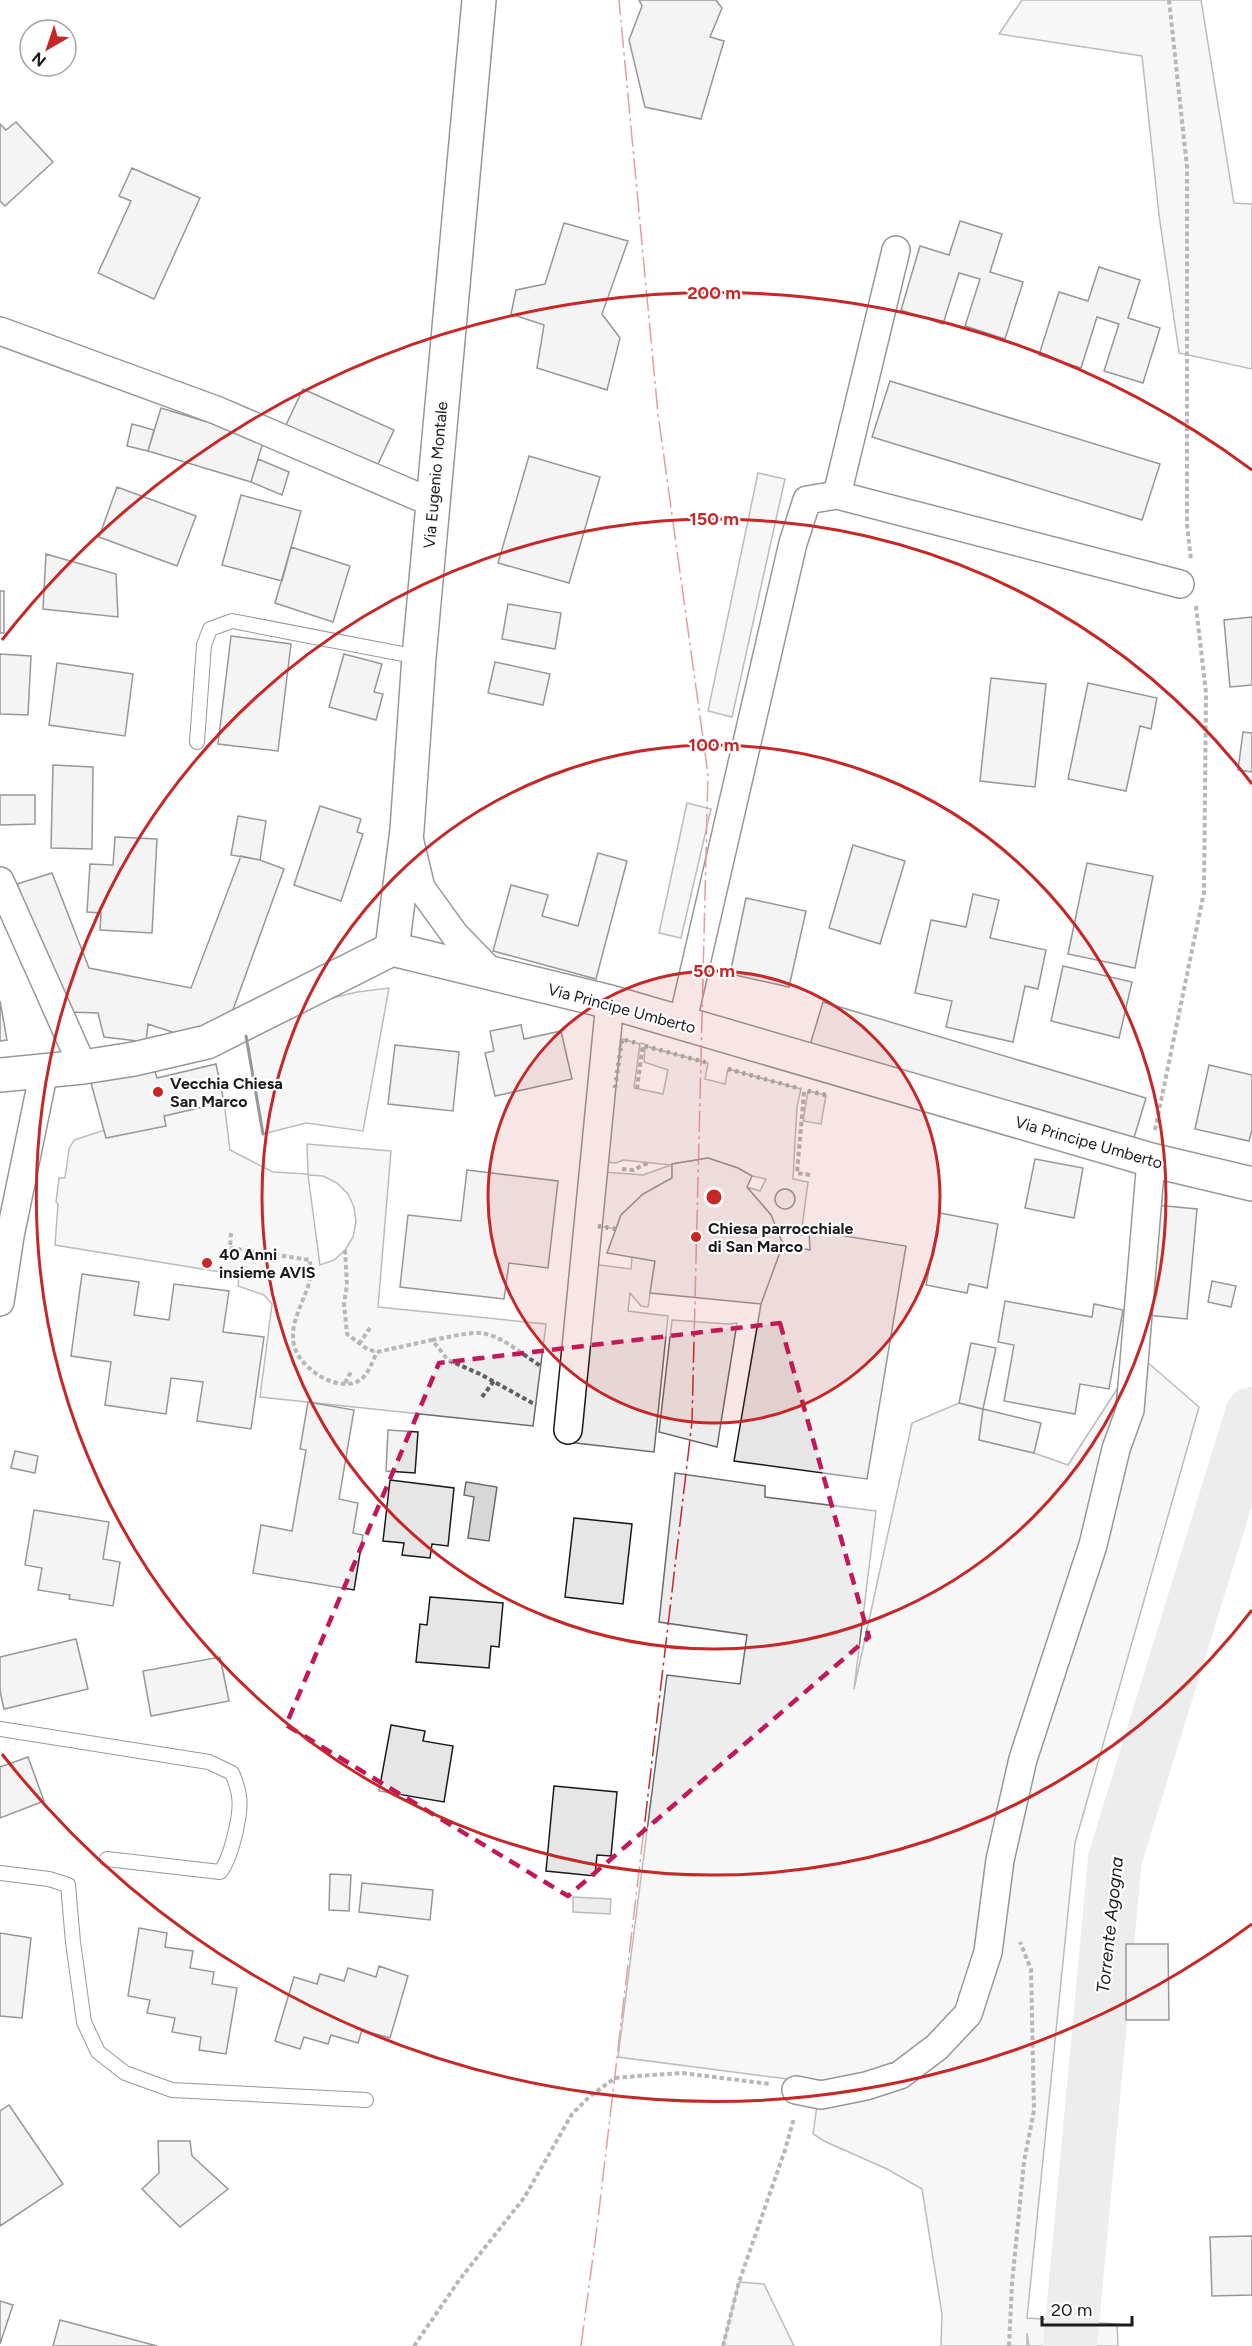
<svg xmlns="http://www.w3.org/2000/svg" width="1252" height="2346" font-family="Figtree,sans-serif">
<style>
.built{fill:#ededed;stroke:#6a6a6a;stroke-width:1.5;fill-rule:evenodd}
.water{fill:#d7d7d7;stroke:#6a6a6a;stroke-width:1.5}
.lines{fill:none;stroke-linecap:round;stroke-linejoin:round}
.river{stroke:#d7d7d7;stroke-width:54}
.building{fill:#e6e6e6;stroke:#1a1a1a;stroke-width:1.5}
.service-casing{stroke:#1a1a1a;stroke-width:16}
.minor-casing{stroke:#1a1a1a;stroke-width:30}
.tertiary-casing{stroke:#1a1a1a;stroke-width:36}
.path{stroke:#5f5f5f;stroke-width:4;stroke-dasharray:4.5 3;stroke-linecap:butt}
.service{stroke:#fff;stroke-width:14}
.minor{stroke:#fff;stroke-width:27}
.tertiary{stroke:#fff;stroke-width:33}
.hedge{stroke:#2b5a34;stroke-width:4.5;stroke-dasharray:3 4.5;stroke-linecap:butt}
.wall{stroke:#1a1a1a;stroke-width:3}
.power{stroke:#c62828;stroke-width:1.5;stroke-dasharray:21 4.5 3 4.5;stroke-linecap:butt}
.marked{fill:none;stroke:#c2185b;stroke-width:4.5;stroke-dasharray:12 8;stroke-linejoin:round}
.ring{fill:none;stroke:#c62828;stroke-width:3}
.poi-dot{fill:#c62828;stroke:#fff;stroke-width:2}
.labels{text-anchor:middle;stroke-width:4.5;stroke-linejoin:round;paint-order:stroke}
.street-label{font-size:16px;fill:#1a1a1a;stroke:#fff}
.poi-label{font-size:16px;font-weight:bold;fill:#1a1a1a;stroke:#fff;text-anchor:start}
.water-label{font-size:18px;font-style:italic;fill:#1a1a1a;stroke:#fff}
.centre{fill:#c62828;stroke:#fff;stroke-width:3}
.ring-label{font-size:18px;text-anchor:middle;font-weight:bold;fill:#c62828;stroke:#fff;stroke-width:4.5;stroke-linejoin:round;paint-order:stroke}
</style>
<rect width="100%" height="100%" fill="#fff"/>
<path class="built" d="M1022 0H1201L1234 203 1252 204V369L1179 353 1159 215 1142 56 999 34Z
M758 473 785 479 732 717 708 711Z
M687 803 711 809 681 938 659 933Z
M389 988 363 1131 306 1123 263 1134 245 1030 324 1000 357 992Z
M622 1039 640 1044 634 1088 663 1094 668 1070 644 1062 645 1046 708 1063 705 1079 725 1084 728 1069 801 1089 797 1106 793 1179 808 1182 801 1235 776 1230 771 1215 747 1187 760 1191 766 1179 752 1176 738 1168 708 1158 672 1164V1178L643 1194 621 1215 616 1229 598 1226 604 1172 643 1175 671 1165 623 1160 616 1163 605 1162Z
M808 1091 826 1095 821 1124 803 1121Z
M224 1102 230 1150 273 1172 308 1174 307 1144 391 1151 378 1307 546 1324 533 1426 260 1397 272 1304 264 1295 238 1286 239 1275 55 1245 58 1204 56 1202 59 1178H65L69 1149 74 1140 105 1130 107 1138 165 1126 164 1116ZM308 1175 323 1176 337 1183 348 1194 354 1207 356 1222 353 1237 345 1250 334 1260 320 1265Z
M632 1257 655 1261 648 1307 641 1306 630 1293 628 1311 668 1316 654 1452 567 1442 584 1263 631 1269Z
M672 1320 728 1324 737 1323 717 1447 659 1432Z
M1139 1355 1199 1407 1075 1843 1027 2318 1117 2324 1118 2346H1029L1027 2333V2346H941L942 2314 922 2189 887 2169 824 2141 813 2134 818 2098 803 2081 618 2057 667 1675 740 1684 747 1635 659 1622 675 1473 765 1486V1497L876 1511 854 1689 912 1423 959 1403 983 1409 979 1440 1034 1453 1068 1465Z
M739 2282 764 2284 794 2346H723Z"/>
<path class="water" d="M466 1482 497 1487 489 1541 468 1538 474 1497 464 1495Z
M573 1897 611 1899 610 1914 573 1912Z"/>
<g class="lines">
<path class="river" d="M1070 2346 1115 1859 1252 1414"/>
</g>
<path class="building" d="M639 0H716L722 8 710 37 724 41 701 119 645 107 629 40 642 6Z
M16 122 53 162 5 206 0 201V124L6 130Z
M132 168 200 198 154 299 98 273 131 201 119 196Z
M960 221 1002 234 990 272 1023 282 1005 339 965 326 980 279 959 273 943 324 901 310 920 246 949 255Z
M564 223 628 241 602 314 620 338 607 390 537 368 544 325 511 314 516 290 545 284Z
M1099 267 1140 280 1128 318 1160 328 1143 383 1104 371 1119 324 1097 317 1081 368 1039 355 1059 292 1088 301Z
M890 381 1160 464 1142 520 872 437Z
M303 389 394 430 377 466 286 425Z
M161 408 264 439 251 482 148 451Z
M132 424 154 430 148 451 127 446Z
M529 456 600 477 569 583 498 563Z
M258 459 289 472 282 495 251 482Z
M117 487 196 516 177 566 99 537Z
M241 495 301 511 282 581 222 565Z
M291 547 350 566 333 622 275 603Z
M46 554 116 574 118 617 43 609Z
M0 591H4V633H0Z
M508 604 561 613 555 649 502 639Z
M1252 617V685L1230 687 1224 620Z
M231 636 291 644 278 751 218 744Z
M0 654 31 656 28 715 0 714Z
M344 654 382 664 374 692 383 694 376 720 329 707Z
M495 662 550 674 543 705 488 693Z
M57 663 133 674 125 736 49 725Z
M991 678 1046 684 1035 787 980 781Z
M1088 683 1157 698 1151 729 1140 726 1126 791 1068 779Z
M1243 732 1252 733V772L1238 770Z
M53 765 93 767 92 849 51 848Z
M0 795H35V824L0 825Z
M320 806 361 819 357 832 363 834 341 901 294 885Z
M238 816 266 821 260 860 231 855Z
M115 837 157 839 152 933 100 930 101 913 87 912 90 864 113 865Z
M853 845 905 861 880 944 829 928Z
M598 853 627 861 596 979 493 951 511 885 548 895 542 916 578 926Z
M241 856 260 860 284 869 230 1018 178 1034 148 1024 146 1042 104 1037 98 1013 68 1012 17 884 52 873 89 968 191 988Z
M1087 863 1153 876 1135 968 1068 954Z
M973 894 999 900 990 938 1046 950 1038 989 1025 986 1013 1042 946 1027 952 1001 915 993 931 920 966 927Z
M746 898 806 911 789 987 730 974Z
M1063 966 1132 982 1119 1038 1051 1021Z
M0 1001 7 1040 0 1041Z
M823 1002 1146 1098 1133 1141 810 1045Z
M521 1025 524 1039 561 1031 572 1079 495 1096 485 1053 494 1051 490 1031Z
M395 1045 459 1052 453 1111 388 1104Z
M216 1064 224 1102 164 1116 166 1126 106 1138 91 1083 154 1068 157 1078Z
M1209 1065 1252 1075V1130L1249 1141 1195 1129Z
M708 1158 738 1168 752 1176 747 1187 771 1215 783 1244 761 1304 650 1293 655 1261 607 1253 621 1215 643 1194 672 1178V1164Z
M1035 1159 1083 1168 1074 1218 1025 1208Z
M467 1170 558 1181 548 1268 509 1263 504 1299 400 1287 408 1215 461 1221Z
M775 1199a10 10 0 1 1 20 0a10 10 0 1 1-20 0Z
M1156 1205 1197 1209 1187 1319 1147 1315Z
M940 1213 998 1224 987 1288 969 1284 967 1293 926 1285Z
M809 1230 906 1246 867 1479 734 1461 761 1304 783 1244 810 1250Z
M82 1274 139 1282 134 1315 169 1320 174 1284 229 1291 223 1332 264 1337 251 1429 197 1421 203 1382 171 1378 166 1414 105 1405 111 1362 71 1356Z
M1212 1281 1236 1286 1231 1307 1208 1302Z
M1005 1301 1092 1317 1094 1304 1123 1310 1109 1389 1080 1384 1075 1414 1004 1401 1014 1345 998 1342Z
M971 1343 996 1348 983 1409 959 1403Z
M308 1402 354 1410 339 1499 358 1503 353 1533 363 1535 354 1590 253 1573 261 1525 292 1531 306 1450 300 1449Z
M983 1409 1041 1423 1034 1453 979 1440Z
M388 1430 418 1432 415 1473 386 1471Z
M15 1451 38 1456 35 1473 11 1468Z
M390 1480 454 1488 448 1546 432 1544 430 1558 402 1555 404 1543 383 1541Z
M34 1510 109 1522 103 1559 120 1562 113 1606 69 1599 70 1595 38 1590 42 1568 25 1565Z
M574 1518 632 1524 623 1604 565 1597Z
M430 1597 503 1603 499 1647 491 1646 489 1668 416 1662 420 1624 427 1625Z
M76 1639 88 1689 4 1709 0 1691V1657Z
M220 1657 229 1701 151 1716 143 1671Z
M391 1725 425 1731 423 1741 453 1746 444 1802 379 1791Z
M28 1757 44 1801 0 1818V1767Z
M554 1786 617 1792 611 1856 597 1855 595 1876 546 1871Z
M330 1874 351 1875 349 1911 329 1910Z
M362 1883 433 1890 430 1920 359 1912Z
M139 1928 167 1933 165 1947 193 1951 190 1968 214 1972 212 1984 237 1988 226 2054 199 2050 201 2037 172 2032 175 2018 147 2013 150 2000 128 1996Z
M0 1933 31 1938 22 2018 0 2016Z
M1126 1944H1168L1169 2020H1126Z
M379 1966 408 1976 390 2038 362 2030 358 2043 331 2035 328 2044 304 2037 300 2049 275 2041 294 1977 317 1984 320 1974 344 1981 348 1968 376 1977Z
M9 2105 63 2184 0 2226V2111Z
M158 2141H190L192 2156 228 2189 180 2227 142 2189 159 2173Z
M1252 2236V2295L1212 2296 1210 2237Z
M0 2301 13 2305 0 2344Z
M60 2320 157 2346H53Z"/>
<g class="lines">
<g class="service-casing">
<path id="service" d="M197 742 204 645 210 629 232 621 418 657
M0 1729 209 1762 232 1773C235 1780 238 1788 239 1796 242 1813 231 1859 220 1872L107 1859
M0 1873 49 1879 68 1885 73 1942 84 2022 98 2052 125 2073 172 2090 366 2100"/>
</g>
<g class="minor-casing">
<path id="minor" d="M0 331 216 410 433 503
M837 495 896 250
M409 838 421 888 455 935 493 974
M0 881 83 1067
M682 1024 793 543 807 500 837 495 1180 584
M0 1302 10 1236 44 1071
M568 1430 610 1002
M796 2090 821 2095 866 2086 900 2075 937 2047 968 2014 988 1952 1000 1860 1023 1759 1093 1545 1116 1449 1130 1410 1151 1160"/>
</g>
<g class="tertiary-casing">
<path id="tertiary" d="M392 949 407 830 419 657 479 0
M0 1075 83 1067 134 1059 207 1042 392 949 610 1002 1151 1160 1252 1184"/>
</g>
<path class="path" d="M1169 0 1187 167V525L1191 560
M637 1089 643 1043
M804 1092 797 1173 810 1175
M1155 1130 1204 892 1206 693 1196 606
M622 1169 633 1170 650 1162
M231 1233 230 1248 310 1260C310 1264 311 1269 311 1273 309 1296 288 1320 294 1345 299 1368 338 1394 360 1380 368 1375 373 1360 377 1352
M345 1250 347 1285 344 1304 347 1334 367 1349 377 1352 432 1340 448 1360 480 1374 536 1405
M432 1340C446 1338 460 1334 474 1333 498 1331 522 1355 541 1366
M359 1344 370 1328
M345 1383 351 1372
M482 1397 494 1381
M414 2346 460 2279 524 2198 572 2114 589 2097 615 2078 637 2076 682 2073 770 2084
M723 2346 739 2282 785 2150 794 2118
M1009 2346 1012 2284 1024 2162 1034 2110 1031 1969 1020 1942"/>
<use href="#service" class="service"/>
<use href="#minor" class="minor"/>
<use href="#tertiary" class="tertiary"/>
<path class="hedge" d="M645 1046 708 1063
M728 1069 801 1089
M615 1088 622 1039 640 1044
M808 1091 826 1095
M598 1226 616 1229"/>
<path class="wall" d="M246 1036 263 1134"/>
<path class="power" d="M581 2346 598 2219 692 1422 708 774 658 414 619 0"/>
</g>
<path d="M0 0H1252V2346H0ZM780 1323 869 1637 568 1896 286 1725 439 1363Z" fill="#fff" fill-opacity=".55" fill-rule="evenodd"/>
<path class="marked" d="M780 1323 869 1637 568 1896 286 1725 439 1363Z"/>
<circle cx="714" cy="1197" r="226" fill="#c62828" fill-opacity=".12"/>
<g class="ring">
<circle cx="714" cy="1197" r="226"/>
<circle cx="714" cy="1197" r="452"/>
<path d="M1252 1610A678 678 0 1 1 1252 784"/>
<path d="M1252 1924A904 904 0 0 1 2 1754M2 640A904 904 0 0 1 1252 470"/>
</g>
<g class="poi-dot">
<circle cx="158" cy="1092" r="6"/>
<circle cx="696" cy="1237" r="6"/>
<circle cx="207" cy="1263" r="6"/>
</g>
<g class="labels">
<g class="street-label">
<text transform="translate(435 475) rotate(-85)" y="6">Via Eugenio Montale</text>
<text transform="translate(622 1008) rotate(15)" y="6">Via Principe Umberto</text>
<text transform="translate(1089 1142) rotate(16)" y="6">Via Principe Umberto</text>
</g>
<g class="poi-label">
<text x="170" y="1089">Vecchia Chiesa<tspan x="170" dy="18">San Marco</tspan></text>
<text x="708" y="1234">Chiesa parrocchiale<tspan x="708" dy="18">di San Marco</tspan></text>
<text x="219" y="1260">40 Anni<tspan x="219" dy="18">insieme AVIS</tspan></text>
</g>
<g class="water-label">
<text transform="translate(1110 1925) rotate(-84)" y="6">Torrente Agogna</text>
</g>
</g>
<circle cx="714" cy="1197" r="9" class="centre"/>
<g class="ring-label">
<text x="714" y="299">200 m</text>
<text x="714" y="525">150 m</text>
<text x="714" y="751">100 m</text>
<text x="714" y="977">50 m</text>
</g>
<g transform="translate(48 48) rotate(219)"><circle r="28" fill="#ffffff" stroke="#a3a3a3" stroke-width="1.5"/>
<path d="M0-4.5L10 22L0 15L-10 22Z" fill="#c62828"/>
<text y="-9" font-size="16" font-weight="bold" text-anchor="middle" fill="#1a1a1a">N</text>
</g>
<path d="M1042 2316v9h90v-9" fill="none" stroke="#1a1a1a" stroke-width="3"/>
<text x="1051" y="2316" font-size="18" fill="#1a1a1a" stroke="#ffffff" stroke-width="4.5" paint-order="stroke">20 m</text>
</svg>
